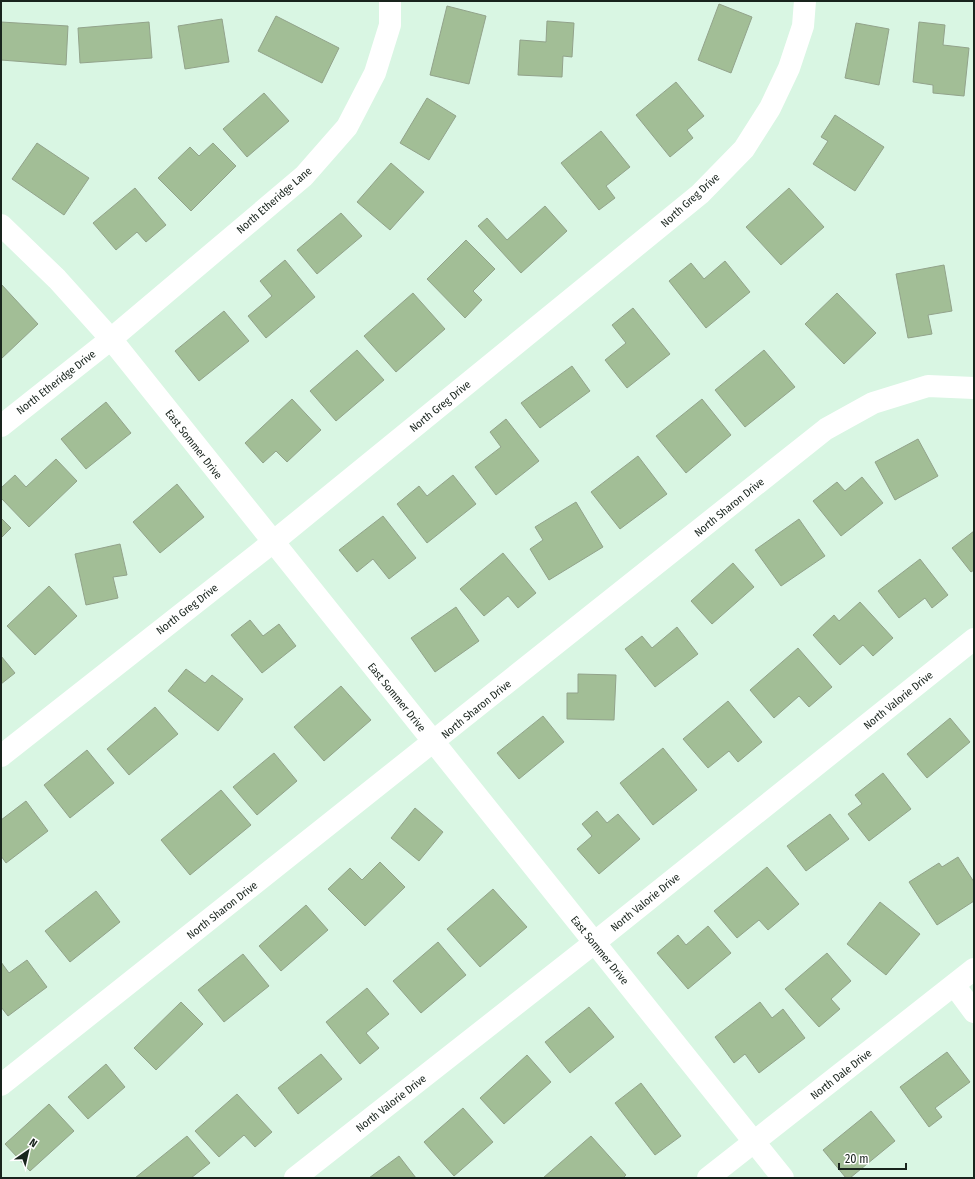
<svg xmlns="http://www.w3.org/2000/svg" width="975" height="1179" font-family="'Fira Sans Condensed',sans-serif">
<style>
.building{fill:#a2be96;stroke:#92a38b}
.lines{fill:none;stroke-linecap:round;stroke-linejoin:round}
.minor{stroke:#fff;stroke-width:22}
.labels{text-anchor:middle;stroke-width:4;stroke-linejoin:round;paint-order:stroke}
.street-label{font-size:11px;fill:#19241d;stroke:#fff}
</style>
<rect width="100%" height="100%" fill="#d9f6e3"/>
<path class="building" d="M719 4 752 17 731 73 698 60Z
M447 6 486 16 469 84 430 75Z
M276 16 339 48 322 83 258 51Z
M222 19 229 62 185 69 178 26Z
M547 21 574 23 572 57 563 56 562 77 518 75 520 40 546 42Z
M1 22 68 26 66 65 1 60Z
M149 22 152 58 80 63 78 28Z
M919 22 945 25 943 45 969 48 964 96 933 93V85L913 82Z
M856 23 889 29 879 85 845 78Z
M676 82 704 116 687 130 693 138 670 157 636 115Z
M264 93 289 121 247 157 223 129Z
M427 98 456 116 429 160 400 143Z
M835 115 884 147 855 191 813 164 828 141 821 137Z
M601 131 630 167 606 186 615 198 599 210 561 163Z
M37 143 89 178 64 215 12 179Z
M213 143 236 166 191 211 158 178 190 147 199 156Z
M391 163 424 192 390 230 357 202Z
M135 188 166 225 146 242 137 232 116 250 93 223Z
M789 188 824 227 781 265 746 227Z
M545 206 567 231 521 273 478 226 487 218 507 240Z
M341 213 362 236 317 274 297 250Z
M466 240 495 269 473 291 482 300 465 318 427 279Z
M285 260 315 297 266 338 248 316 272 296 260 281Z
M725 261 750 292 706 328 669 281 691 263 704 279Z
M944 265 952 311 928 315 932 334 908 338 896 274Z
M1 284 38 324 1 359Z
M413 293 445 329 396 372 364 336Z
M837 293 876 333 844 364 805 324Z
M633 308 670 354 627 388 605 360 626 343 612 325Z
M224 311 249 341 199 381 175 351Z
M357 350 384 380 336 421 310 391Z
M764 350 795 387 745 427 715 390Z
M572 366 590 391 540 428 521 403Z
M292 399 321 430 287 462 276 451 263 463 245 443Z
M702 399 731 435 686 473 656 436Z
M106 402 131 433 86 469 61 439Z
M506 419 539 461 496 495 475 467 501 447 490 432Z
M918 439 938 476 895 500 875 462Z
M638 456 667 494 620 529 591 492Z
M56 459 77 481 29 527 1 498V488L15 475 26 487Z
M453 475 476 504 427 543 397 504 419 486 427 496Z
M862 477 883 503 841 536 813 501 837 482 845 491Z
M177 484 204 517 160 553 133 522Z
M576 502 603 547 549 580 530 549 543 540 535 527Z
M383 516 416 558 389 579 373 559 357 572 339 550Z
M1 518 11 528 1 538Z
M799 519 825 556 781 586 755 550Z
M974 531V570L971 572 952 548Z
M120 544 127 575 113 577 118 598 86 605 75 554Z
M503 553 536 593 518 608 508 596 484 616 460 589Z
M920 559 948 595 932 608 925 598 899 618 878 591Z
M733 563 754 587 712 624 691 601Z
M49 586 77 616 35 655 7 626Z
M860 602 893 638 873 656 863 645 840 665 813 635 834 615 839 621Z
M456 607 479 641 435 672 411 638Z
M250 620 263 636 279 624 296 646 262 673 231 635Z
M677 627 698 654 655 687 625 649 642 636 652 648Z
M798 648 832 687 809 707 799 696 774 718 750 690Z
M1 656 15 673 1 684Z
M186 669 205 683 212 675 243 699 218 731 168 691Z
M578 674 616 675 614 720 567 719V693H578Z
M341 686 371 720 324 761 294 727Z
M728 701 762 742 738 762 729 751 708 768 683 739Z
M155 707 178 734 129 775 107 749Z
M543 716 564 742 519 779 497 753Z
M950 718 970 742 927 778 907 754Z
M663 748 697 790 653 825 620 783Z
M87 750 114 783 70 818 44 785Z
M274 753 297 781 257 815 233 787Z
M883 773 911 809 869 841 848 814 862 804 855 795Z
M221 790 251 825 190 875 161 840Z
M26 801 48 831 6 863 1 856V820Z
M415 808 443 832 419 861 391 838Z
M597 811 607 823 618 814 640 839 599 874 577 849 592 836 582 824Z
M830 814 849 839 806 871 787 846Z
M958 857 974 882V901L937 925 909 882 939 863 942 867Z
M380 862 405 887 365 926 328 889 350 868 362 880Z
M767 867 799 904 768 930 759 920 737 938 714 911Z
M493 889 527 927 480 967 447 929Z
M96 891 120 922 70 962 45 931Z
M880 902 920 934 886 975 847 944Z
M306 905 328 930 281 971 259 946Z
M708 926 731 953 688 989 657 953 678 935 686 945Z
M438 942 466 975 421 1013 393 981Z
M827 953 851 981 831 999 840 1009 819 1027 785 989Z
M243 954 269 986 224 1022 198 990Z
M27 960 47 987 8 1016 1 1007V962L9 973Z
M367 988 389 1014 366 1033 379 1048 360 1064 326 1022Z
M181 1002 203 1024 156 1070 134 1048Z
M760 1002 772 1018 783 1009 805 1038 759 1073 745 1054 734 1063 715 1037Z
M589 1007 614 1037 570 1073 545 1042Z
M947 1052 970 1082 935 1108 942 1117 929 1127 900 1087Z
M321 1054 342 1079 298 1114 278 1088Z
M527 1055 551 1082 504 1124 480 1098Z
M106 1064 125 1087 88 1119 68 1097Z
M641 1083 681 1136 655 1155 615 1103Z
M237 1094 272 1132 255 1147 244 1135 219 1157 195 1131Z
M49 1104 74 1131 30 1171 5 1144Z
M463 1108 493 1142 454 1176 424 1142Z
M871 1111 895 1141 850 1178H846L823 1150Z
M187 1136 210 1163 191 1178H135Z
M591 1136 626 1175 623 1178H543Z
M399 1156 416 1178H369Z"/>
<g class="lines">
<path class="minor" d="M1 225 57 279 111 339 783 1178
M1 426 111 339 304 176 347 127 375 73 390 25V1
M1 756 273 542 700 194 744 149 770 108 789 68 803 26 805 1
M954 985 974 1012
M1 1085 826 429 873 403 928 386 974 388
M295 1178 594 943 974 639
M708 1178 974 969"/>
</g>
<g class="labels">
<g class="street-label">
<text transform="translate(274 200) rotate(-41)" y="4">North Etheridge Lane</text>
<text transform="translate(690 200) rotate(-42)" y="4">North Greg Drive</text>
<text transform="translate(56 382) rotate(-38)" y="4">North Etheridge Drive</text>
<text transform="translate(440 406) rotate(-39)" y="4">North Greg Drive</text>
<text transform="translate(194 444) rotate(52)" y="4">East Sommer Drive</text>
<text transform="translate(729 507) rotate(-39)" y="4">North Sharon Drive</text>
<text transform="translate(187 609) rotate(-38)" y="4">North Greg Drive</text>
<text transform="translate(397 697) rotate(51)" y="4">East Sommer Drive</text>
<text transform="translate(898 700) rotate(-39)" y="4">North Valorie Drive</text>
<text transform="translate(476 709) rotate(-39)" y="4">North Sharon Drive</text>
<text transform="translate(645 902) rotate(-39)" y="4">North Valorie Drive</text>
<text transform="translate(222 910) rotate(-38)" y="4">North Sharon Drive</text>
<text transform="translate(600 950) rotate(51)" y="4">East Sommer Drive</text>
<text transform="translate(841 1074) rotate(-38)" y="4">North Dale Drive</text>
<text transform="translate(391 1103) rotate(-38)" y="4">North Valorie Drive</text>
</g>
</g>
<rect width="975" height="1179" fill="none" stroke="#19241d" stroke-width="4"/>
<g transform="translate(28 1151) rotate(34)" stroke="#ffffff" stroke-width="3" paint-order="stroke">
<path d="M0-3L7 15L0 10L-7 15Z" fill="#19241d"/>
<text y="-6" font-size="11" font-weight="bold" text-anchor="middle" fill="#19241d">N</text>
</g>
<path d="M839 1163v6h67v-6" fill="none" stroke="#19241d" stroke-width="2"/>
<text x="845" y="1163" font-size="12" fill="#19241d" stroke="#ffffff" stroke-width="3" paint-order="stroke">20 m</text>
</svg>
